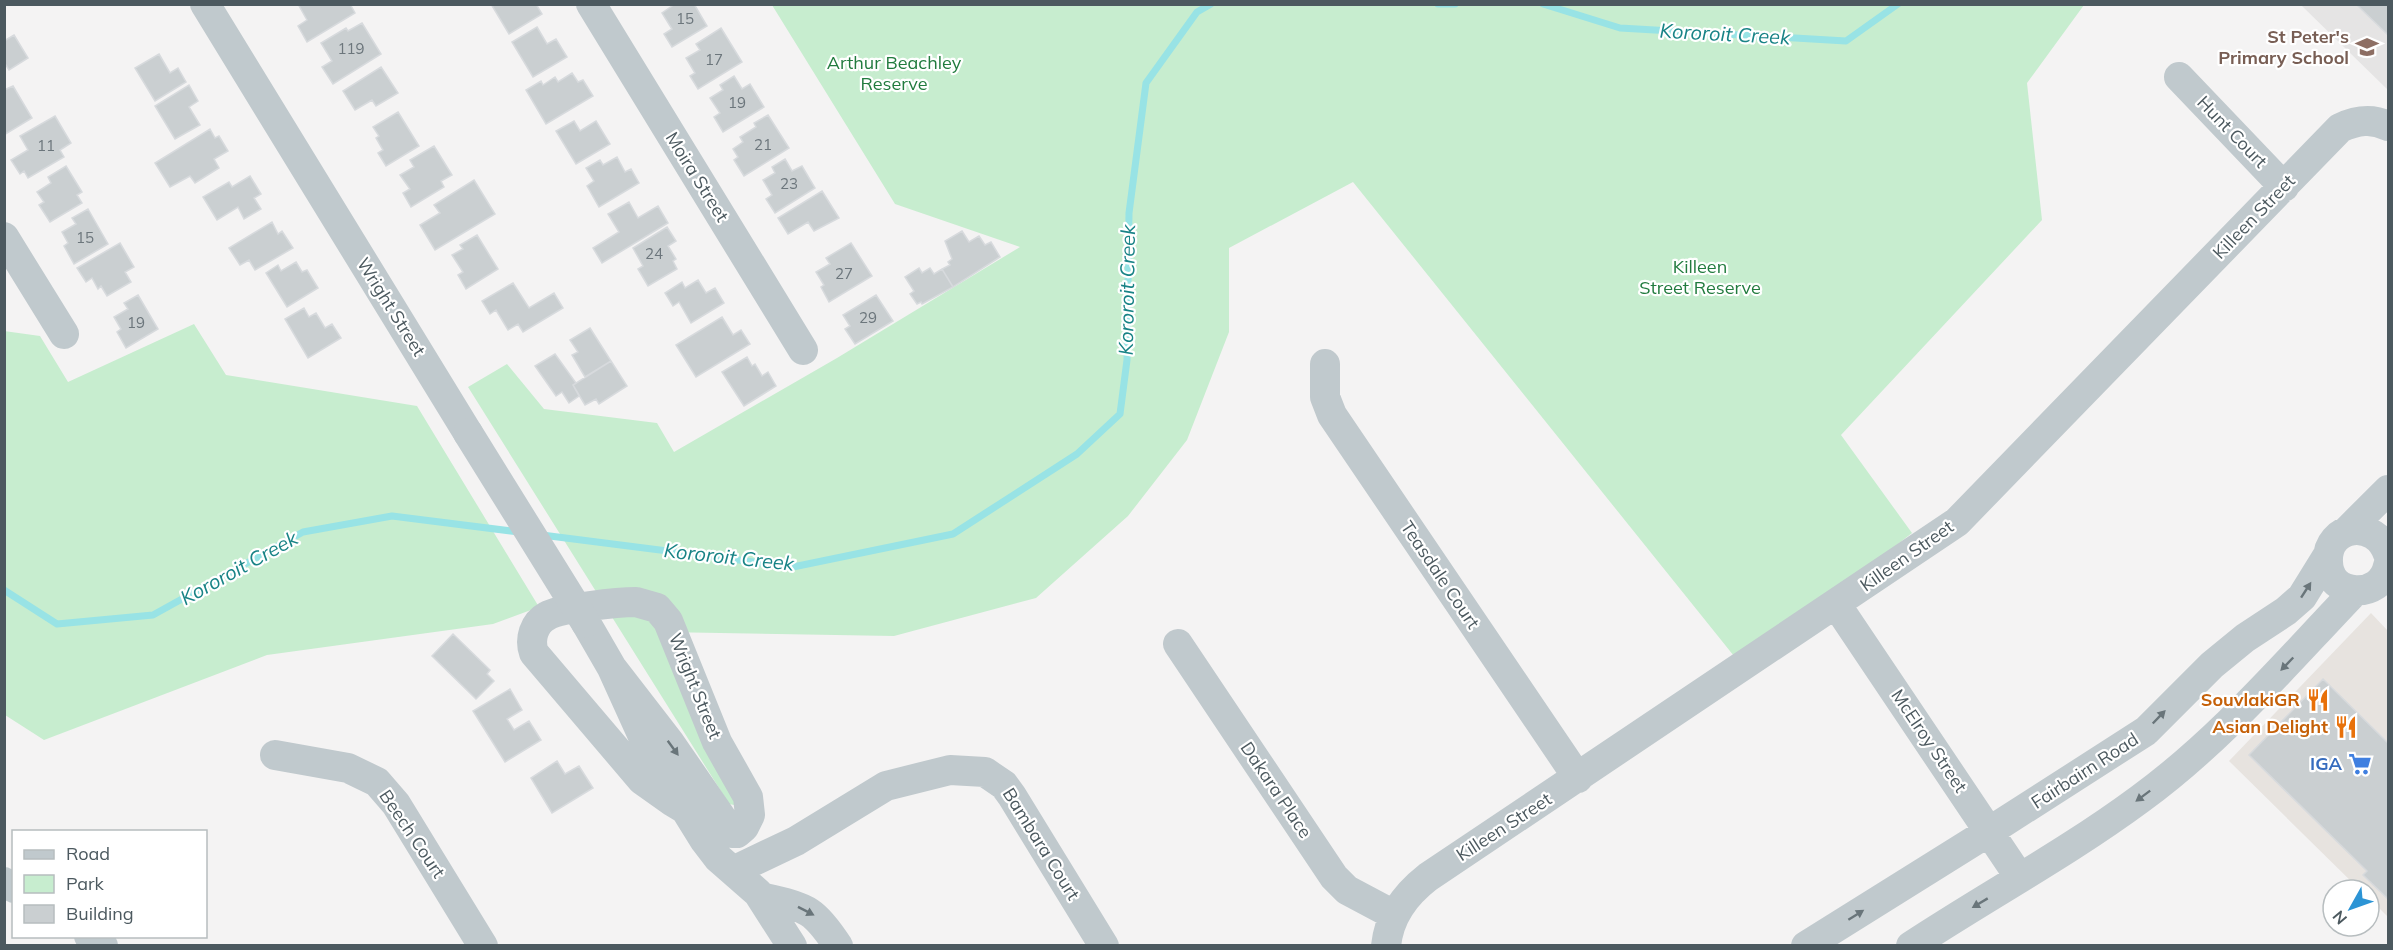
<svg xmlns="http://www.w3.org/2000/svg" width="2393" height="950" font-family="Mulish,sans-serif">
<style>
.commercial{fill:#e7e3df}
.education{fill:#e5e4e4}
.green{fill:#c7edcf}
.lines{fill:none;stroke-linecap:round;stroke-linejoin:round}
.stream{stroke:#98e3e5;stroke-width:7}
.building{fill:#cacfd1;stroke:#d7dadd;stroke-width:1.5}
.minor{stroke:#c0c9cd;stroke-width:30}
.minor-bridge{stroke:#c0c9cd;stroke-width:30}
.oneway{fill:#69757a}
.labels{text-anchor:middle;stroke-width:4.5;stroke-linejoin:round;paint-order:stroke}
.number-label{font-size:15px;fill:#6c767c}
.education-label{font-size:18px;font-weight:bold;fill:#785e54;stroke:#fff;text-anchor:end}
.park-label{font-size:18px;fill:#217b3e;stroke:#fff}
.street-label{font-size:18px;fill:#4c595f;stroke:#fff}
.food-label{font-size:18px;font-weight:bold;fill:#c56008;stroke:#fff;text-anchor:end}
.shop-label{font-size:18px;font-weight:bold;fill:#366cbe;stroke:#fff;text-anchor:end}
.water-label{font-size:20px;font-style:italic;fill:#188386;stroke:#fff}
</style>
<rect width="100%" height="100%" fill="#f4f3f3"/>
<path class="commercial" d="M2371 613 2388 631V917L2369 898V890H2360L2229 761Z"/>
<path class="education" d="M2301 5H2388V90Z"/>
<path class="green" d="M772 5H2084L2027 83 2042 220 1841 435 1912 533 1742 666 1353 182 1229 248V332L1187 440 1128 516 1036 598 894 636 662 632 739 806 729 804 468 387 507 364 544 409 657 423 674 452 837 358 1020 247 895 204Z
M194 324 226 375 417 406 539 607 493 624 267 655 44 740 5 715 4 331 40 336 68 382Z"/>
<g class="lines">
<path class="stream" d="M1438 4H1455
M1543 4 1620 28 1846 41 1898 4
M542 535 793 567 953 534 1077 454 1120 414 1127 360 1129 213 1146 83 1197 12 1211 4
M4 590 57 624 153 615 303 532 392 516 519 532"/>
</g>
<path class="building" d="M298 4H350L355 13 307 42 298 26 307 20Z
M491 4H536L542 14 509 34Z
M694 4 707 26 672 47 664 34 672 29 662 13 675 4Z
M2356 4H2388V35Z
M362 23 381 54 333 84 322 67 332 61 321 43 346 28 348 31Z
M537 27 547 44 556 39 567 57 533 77 512 42Z
M721 28 742 62 698 89 690 76 695 73 686 58 700 50 696 44Z
M14 35 28 58 9 70 4 62V41Z
M159 54 170 73 178 68 186 82 155 101 135 68Z
M381 67 398 93 376 106 372 100 355 110 343 91Z
M572 73 578 82 583 80 593 96 546 124 526 90 541 81 543 85 555 77 558 82Z
M734 76 742 89 750 84 764 107 723 132 714 117 720 113 710 98 723 90 720 85Z
M189 85 198 101 189 107 200 125 175 139 155 106Z
M13 86 32 118 4 135V90Z
M398 112 419 146 386 166 378 153 383 150 376 138 379 136 373 127Z
M768 115 789 148 744 176 734 160 738 157 733 149 743 142 740 137 756 127 754 123Z
M55 116 71 143 60 150 64 157 28 178 24 171 20 174 11 160 28 150 20 136Z
M574 121 580 131 596 121 610 144 576 164 556 131Z
M210 129 215 138 219 136 228 151 214 159 219 168 195 183 190 176 170 187 155 163Z
M434 146 452 175 441 181 444 187 411 207 403 193 410 189 400 175 414 167 410 160Z
M617 157 625 172 631 169 639 183 599 207 587 186 594 181 586 168 600 160 603 165Z
M785 159 792 171 802 166 815 188 775 213 766 199 772 195 763 180 775 173 772 167Z
M66 166 82 192 77 195 82 203 50 222 39 205 44 202 37 192 51 183 48 177Z
M250 176 261 194 254 198 261 209 244 219 238 207 217 220 203 197 229 182 232 187Z
M474 180 495 214 435 250 420 225 440 213 434 205Z
M822 191 839 218 814 231 808 222 788 234 778 218Z
M629 202 638 218 658 206 668 223 602 263 593 248 619 232 608 214Z
M88 209 108 244 74 264 64 246 68 243 62 232 76 224 72 218Z
M272 222 278 234 282 231 293 248 255 270 249 260 240 265 229 248Z
M667 227 676 241 668 246 676 259 673 261 677 269 648 286 638 269 643 266 633 248Z
M962 231 969 242 979 236 985 245 991 242 1000 257 953 287 942 269 950 265 948 262 952 259 945 241Z
M477 235 498 269 466 289 458 275 463 272 452 255 463 249 460 245Z
M120 243 134 267 125 272 131 282 107 296 101 286 98 289 92 278 86 282 77 268Z
M851 243 872 276 829 302 821 287 824 285 816 272 830 264 826 258Z
M296 262 302 272 307 270 318 288 287 307 266 273 278 265 281 271Z
M919 268 922 273 930 268 934 274 942 269 953 287 922 304 921 302 917 304 910 294 914 291 905 277Z
M698 280 706 293 715 288 724 303 691 323 679 302 673 306 665 293 682 282 685 288Z
M513 283 529 308 554 293 563 308 523 332 518 324 508 330 496 310 490 314 482 301Z
M138 295 158 329 126 348 117 332 121 329 114 317 128 309 124 303Z
M876 295 893 321 855 344 845 329 850 326 843 315Z
M304 308 309 317 316 313 325 328 332 324 341 338 308 358 285 319Z
M722 317 733 335 741 330 750 344 696 377 676 345Z
M590 328 611 361 585 377 572 355 578 352 570 340Z
M555 354 576 383 573 385 579 396 569 403 562 392 556 396 535 366Z
M747 357 752 366 755 364 762 376 768 372 776 386 744 406 722 372Z
M611 361 627 386 599 404 596 399 585 405 573 385Z
M453 634 490 670 487 674 494 681 476 699 432 656Z
M2323 679 2388 743V899L2363 875 2367 871 2249 755Z
M510 689 522 710 507 719 514 730 529 721 541 740 505 762 473 711Z
M557 761 565 774 579 766 593 788 552 813 531 778Z"/>
<g class="lines">
<path class="minor" d="M205 4 468 433
M591 4 803 350
M2179 77 2284 187
M4 237 64 334
M1325 364V397L1332 415 1578 778
M2347 531 2388 490
M2388 554C2376 518 2326 524 2328 562 2329 598 2381 600 2388 566
M636 602 657 608 668 621 717 742 748 797 750 815 744 827 737 833H732L711 825 673 802 642 780 534 653C529 639 534 623 547 616 560 608 619 602 636 602Z
M1836 604 2020 878
M586 623 612 668 670 743 732 833
M1178 644 1334 877 1347 890 1394 915
M612 668 651 754 705 841 718 858 758 893 792 946
M275 755 348 768 377 782 396 804 483 946
M735 870 796 841 886 786 950 770 985 772 1004 785 1012 796 1104 946
M4 882 14 888
M761 897C805 908 812 906 838 946
M89 936 103 946
M1386 946C1389 916 1405 895 1428 877L1957 522 2340 128C2357 120 2372 118 2388 126
M1806 946 1990 831 2146 731 2212 665 2245 638 2286 611 2302 597 2328 555
M1911 946C1987 896 2067 853 2140 799 2221 740 2286 663 2355 591"/>
<path class="minor-bridge" d="M468 433 586 623"/>
</g>
<defs><path id="oneway-solid" d="M-6-.8H1V-3.2L6.5 0L1 3.2V.8H-6Z" transform="scale(1.5)"/></defs>
<g class="oneway">
<use href="#oneway-solid" transform="translate(2306 590) rotate(-57)"/>
<use href="#oneway-solid" transform="translate(2287 664) rotate(134)"/>
<use href="#oneway-solid" transform="translate(2159 717) rotate(-46)"/>
<use href="#oneway-solid" transform="translate(673 748) rotate(54)"/>
<use href="#oneway-solid" transform="translate(2143 796) rotate(143)"/>
<use href="#oneway-solid" transform="translate(1980 903) rotate(149)"/>
<use href="#oneway-solid" transform="translate(806 911) rotate(27)"/>
<use href="#oneway-solid" transform="translate(1856 915) rotate(-32)"/>
</g>
<defs>
<g id="school-bare" transform="scale(1.8)"><path d="M0-5L7-2L0 1L-7-2ZM-4 1L0 2.5L4 1V4Q0 6-4 4Z" fill="#8d6e63" stroke="#fff" stroke-width="2.5" paint-order="stroke"/></g>
<g id="restaurant-bare" transform="scale(1.8)"><path d="M-5-6h1v4h1v-4h1v4h1v-4h1v5L-1.5 .5V6h-2V.5L-5-1ZM5-6V6H3V1.5H1.5Q1.5-4 5-6Z" fill="#e8710a" stroke="#fff" stroke-width="2.5" paint-order="stroke"/></g>
<g id="supermarket-bare" transform="scale(1.8)"><path d="M-6-5.5h2.5l.6 2H6L4.5 2H-2.5L-4.4-4H-6ZM-1.5 3.2a1.3 1.3 0 1 0 .1 0ZM3 3.2a1.3 1.3 0 1 0 .1 0Z" fill="#3f7fe0" stroke="#fff" stroke-width="2.5" paint-order="stroke"/></g>
</defs>
<g fill-rule="evenodd">
<use href="#school-bare" x="2367" y="47"/>
<use href="#restaurant-bare" x="2318" y="700"/>
<use href="#restaurant-bare" x="2346" y="727"/>
<use href="#supermarket-bare" x="2360" y="764"/>
</g>
<g class="labels">
<g class="number-label">
<text x="685" y="24">15</text>
<text x="351" y="54">119</text>
<text x="714" y="65">17</text>
<text x="737" y="108">19</text>
<text x="763" y="150">21</text>
<text x="46" y="151">11</text>
<text x="789" y="189">23</text>
<text x="85" y="243">15</text>
<text x="654" y="259">24</text>
<text x="844" y="279">27</text>
<text x="868" y="323">29</text>
<text x="136" y="328">19</text>
</g>
<g class="education-label">
<text x="2349" y="43">St Peter's<tspan x="2349" dy="21">Primary School</tspan></text>
</g>
<g class="park-label">
<text x="894" y="69">Arthur Beachley<tspan x="894" dy="21">Reserve</tspan></text>
<text x="1700" y="273">Killeen<tspan x="1700" dy="21">Street Reserve</tspan></text>
</g>
<g class="street-label">
<text transform="translate(2232 132) rotate(46)" y="6">Hunt Court</text>
<text transform="translate(697 177) rotate(58)" y="6">Moira Street</text>
<text transform="translate(2254 217) rotate(-46)" y="6">Killeen Street</text>
<text transform="translate(391 307) rotate(58)" y="6">Wright Street</text>
<text transform="translate(1907 556) rotate(-35)" y="6">Killeen Street</text>
<text transform="translate(1440 575) rotate(56)" y="6">Teasdale Court</text>
<text transform="translate(695 686) rotate(68)" y="6">Wright Street</text>
<text transform="translate(1929 741) rotate(56)" y="6">McElroy Street</text>
<text transform="translate(2085 771) rotate(-33)" y="6">Fairbairn Road</text>
<text transform="translate(1276 790) rotate(56)" y="6">Dakara Place</text>
<text transform="translate(1504 827) rotate(-33)" y="6">Killeen Street</text>
<text transform="translate(412 834) rotate(56)" y="6">Beech Court</text>
<text transform="translate(1041 844) rotate(58)" y="6">Bambara Court</text>
</g>
<g class="food-label">
<text x="2300" y="706">SouvlakiGR</text>
<text x="2328" y="733">Asian Delight</text>
</g>
<g class="shop-label">
<text x="2342" y="770">IGA</text>
</g>
<g class="water-label">
<text transform="translate(1725 34) rotate(3)" y="7">Kororoit Creek</text>
<text transform="translate(1127 290) rotate(-89)" y="7">Kororoit Creek</text>
<text transform="translate(729 557) rotate(6)" y="7">Kororoit Creek</text>
<text transform="translate(239 568) rotate(-29)" y="7">Kororoit Creek</text>
</g>
</g>
<rect width="2393" height="950" fill="none" stroke="#4c595f" stroke-width="12"/>
<rect x="12" y="830" width="195" height="108" fill="#ffffff" stroke="#b7bdbf" stroke-width="1.5"/>
<rect x="24" y="850" width="30" height="9" fill="#c0c9cd" stroke="#b7bdbf" stroke-width="1.5"/>
<text x="66" y="860" font-size="18" fill="#4c595f">Road</text>
<rect x="24" y="875" width="30" height="18" fill="#c7edcf" stroke="#b7bdbf" stroke-width="1.5"/>
<text x="66" y="890" font-size="18" fill="#4c595f">Park</text>
<rect x="24" y="905" width="30" height="18" fill="#cacfd1" stroke="#b7bdbf" stroke-width="1.5"/>
<text x="66" y="920" font-size="18" fill="#4c595f">Building</text>
<g transform="translate(2351 908) rotate(230)"><circle r="28" fill="#ffffff" stroke="#b7bdbf" stroke-width="1.5"/>
<path d="M0-4.5L10 22L0 15L-10 22Z" fill="#2c94d5"/>
<text y="-9" font-size="16" font-weight="bold" text-anchor="middle" fill="#4c595f">N</text>
</g>
</svg>
